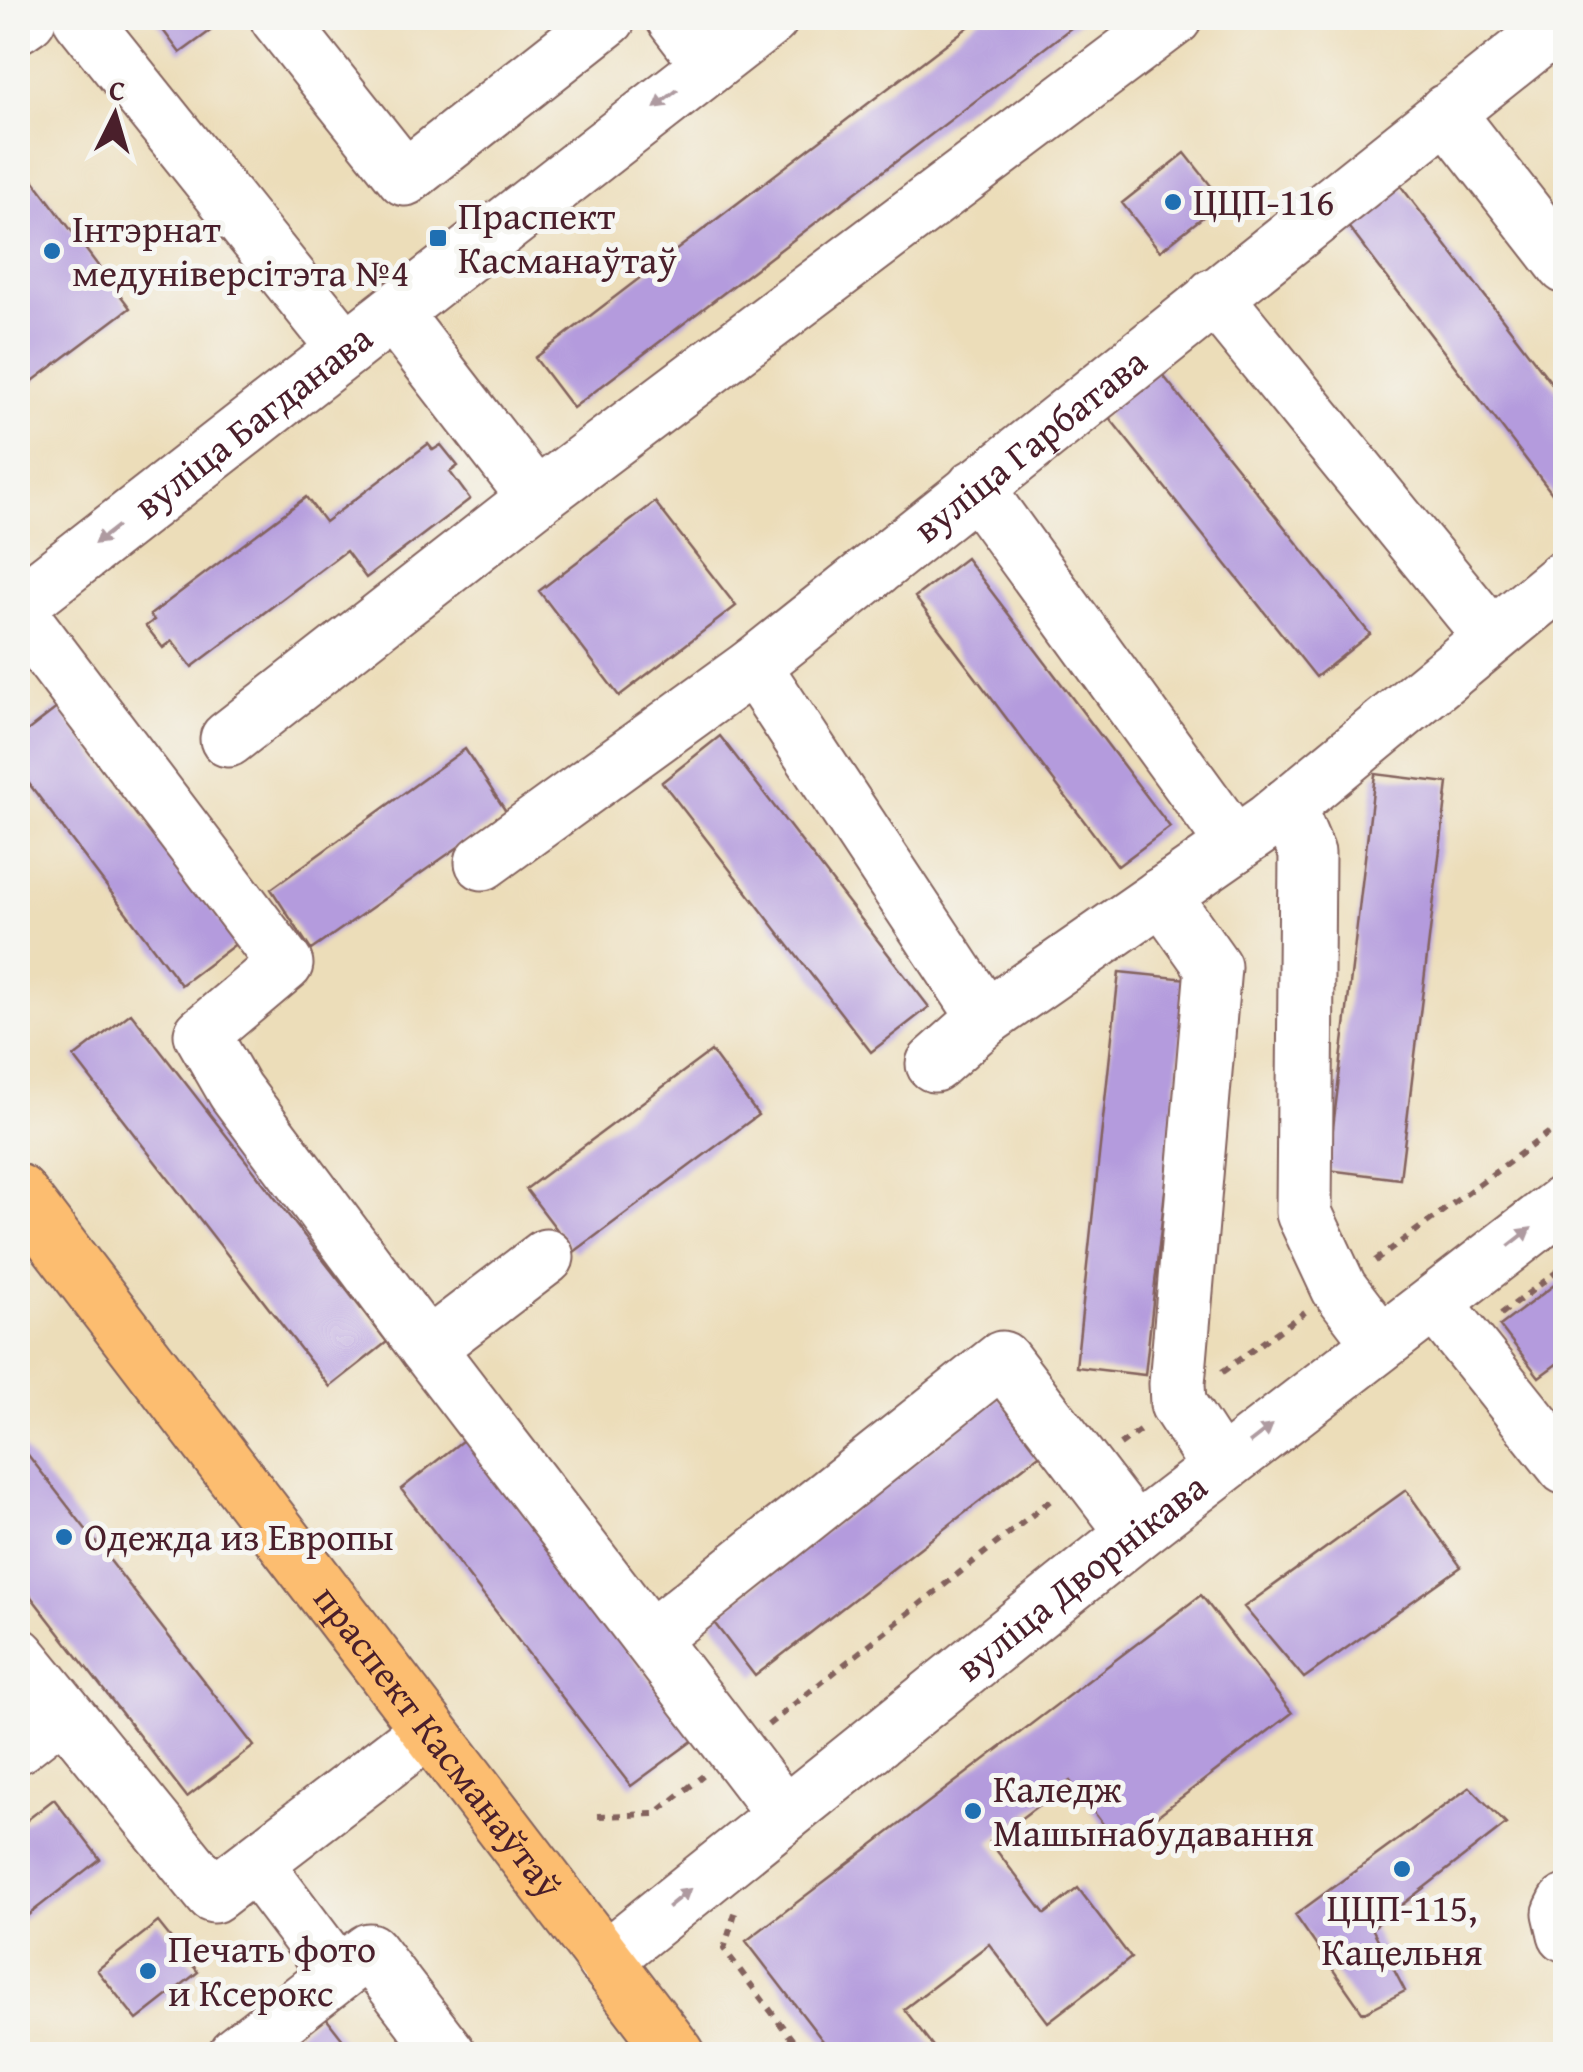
<svg xmlns="http://www.w3.org/2000/svg" width="1583" height="2072" font-family="'Gentium Book Plus',serif">
<style>
.building{fill:#b49bdd}
.lines{fill:none;stroke-linecap:round;stroke-linejoin:round}
.minor-casing{stroke:#83625d;stroke-width:59}
.major-casing{stroke:#83625d;stroke-width:59}
.path{stroke:#83625d;stroke-width:6;stroke-dasharray:8 8;stroke-linecap:butt}
.minor{stroke:#fff;stroke-width:55}
.major{stroke:#fcbd6f;stroke-width:55}
.oneway{fill:#ae9aa0}
.poi-dot{fill:#1f6fb2;stroke:#f6f6f2;stroke-width:4}
.labels{text-anchor:middle;stroke-width:10;stroke-linejoin:round;paint-order:stroke}
.poi-label{font-size:38px;fill:#4a1f2b;stroke:#f6f6f2;text-anchor:start}
.street-label{font-size:38px;fill:#4a1f2b;stroke:#f6f6f2}
</style>
<rect width="100%" height="100%" fill="#f6f6f2"/>
<filter id="ink" filterUnits="userSpaceOnUse"><feTurbulence type="fractalNoise" baseFrequency=".01" numOctaves="2"/><feDisplacementMap in="SourceGraphic" scale="20" xChannelSelector="R" yChannelSelector="G"/><feConvolveMatrix kernelMatrix="1 2 1 2 8 2 1 2 1" color-interpolation-filters="sRGB"/></filter>
<filter id="wash" filterUnits="userSpaceOnUse"><feTurbulence type="fractalNoise" baseFrequency=".0048" numOctaves="4" result="noise"/><feDisplacementMap in="SourceGraphic" scale="40" xChannelSelector="R" yChannelSelector="G"/><feGaussianBlur stdDeviation="2.25" result="paint"/><feColorMatrix in="noise" values="0 0 0 0 0 0 0 0 0 0 0 0 0 0 0 0 0 1.4 0 .05"/><feComposite in="paint" operator="in"/></filter>
<g filter="url(#wash)">
<rect width="100%" height="100%" fill="#ecddb9"/>
<g id="blocks">
<path class="building" d="M154 18H204L213 29 180 53Z
M980 18H1084L573 408 535 358Z
M1185 153 1223 201 1160 251 1122 203Z
M34 181 130 308 18 392V194Z
M1400 185 1566 402V487L1554 496 1347 225Z
M1158 369 1370 634 1316 677 1104 411Z
M428 444 433 450 441 445 458 466 450 472 470 499 366 578 346 551 192 667 172 641 163 648 146 626 154 620 150 615 306 497 325 522Z
M655 502 736 606 619 696 539 591Z
M966 558 1170 827 1118 866 915 597Z
M58 707 237 943 181 985 18 769V738Z
M720 736 929 1007 871 1052 662 782Z
M465 749 507 813 311 950 271 889Z
M1375 774 1448 783 1400 1179 1328 1170Z
M1119 972 1188 979 1145 1375 1076 1367Z
M131 1013 387 1342 330 1387 74 1057Z
M711 1051 758 1115 574 1252 526 1189Z
M1566 1276V1357L1539 1377 1500 1326Z
M999 1396 1043 1452 755 1676 712 1620Z
M467 1437 695 1739 631 1786 401 1489Z
M18 1442 254 1746 187 1797 18 1580Z
M1406 1490 1461 1567 1304 1678 1244 1607Z
M1201 1595 1292 1713 1119 1845 1070 1781 990 1842 1045 1914 1078 1888 1131 1958 1048 2022 989 1944 904 2009 939 2054H833L746 1941Z
M1470 1787 1506 1824 1372 1928 1405 1991 1363 2013 1295 1915Z
M54 1799 100 1859 18 1923V1827Z
M158 1922 198 1972 137 2020 97 1970Z
M322 2013 354 2054H268Z"/>
</g>
</g>
<g filter="url(#ink)">
<use href="#blocks" fill-opacity="0" stroke="#83625d" stroke-width="2.5"/>
<g class="lines">
<g class="minor-casing">
<g id="minor">
<path d="M81 18 346 349"/>
<path d="M278 18 405 178 608 18"/>
<path d="M674 18 710 65"/>
<path d="M18 25 28 18"/>
<path d="M1446 112 1566 266"/>
<path d="M1214 296 1492 637"/>
<path d="M975 487 1235 845"/>
<path d="M536 498 1174 18"/>
<path id="s1" d="M18 605 771 18"/>
<path d="M18 612 285 964 202 1034 235 1091 427 1348 784 1814"/>
<path d="M753 666 986 1018"/>
<path d="M228 739 536 498 393 313"/>
<path d="M1287 806 1307 853 1304 1213 1339 1288 1380 1342"/>
<path id="s2" d="M483 862 753 666 1566 18"/>
<path d="M1162 895 1213 967 1177 1384 1178 1404 1219 1467"/>
<path d="M934 1064 986 1018 1269 821 1566 576"/>
<path d="M1435 1303 1566 1467"/>
<path d="M427 1348 546 1257"/>
<path d="M651 1638 1002 1359 1135 1533"/>
<path d="M18 1655 63 1710"/>
<path d="M18 1745 63 1710 213 1895 427 1731"/>
<path d="M1566 1903 1561 1913 1566 1934"/>
<path id="s3" d="M604 1960 1135 1533 1566 1201"/>
<path d="M338 1974 369 1951 448 2054"/>
<path d="M236 2054 338 1974 255 1864"/>
</g>
</g>
<g class="major-casing">
<g id="major">
<path id="s4" d="M18 1192 677 2054"/>
</g>
</g>
<path class="path" d="M1375 1261 1566 1120
M1501 1314 1566 1265
M1222 1372 1305 1312
M1120 1445 1142 1429
M768 1725 1056 1496
M598 1816 655 1814 703 1776
M735 1913 724 1949 803 2054"/>
<use href="#minor" class="minor"/>
<use href="#major" class="major"/>
</g>
<defs><path id="oneway-solid" d="M-6-.8H1V-3.2L6.5 0L1 3.2V.8H-6Z" transform="scale(2.5)"/></defs>
<g class="oneway">
<use href="#oneway-solid" transform="translate(666 99) rotate(142)"/>
<use href="#oneway-solid" transform="translate(106 535) rotate(142)"/>
<use href="#oneway-solid" transform="translate(1520 1237) rotate(-38)"/>
<use href="#oneway-solid" transform="translate(1261 1434) rotate(-38)"/>
<use href="#oneway-solid" transform="translate(679 1898) rotate(-39)"/>
</g>
</g>
<g class="poi-dot">
<circle cx="1173" cy="202" r="10"/>
<rect x="428" y="228" width="20" height="20" rx="5"/>
<circle cx="52" cy="251" r="10"/>
<circle cx="64" cy="1537" r="10"/>
<circle cx="973" cy="1811" r="10"/>
<circle cx="1402" cy="1869" r="10"/>
<circle cx="148" cy="1971" r="10"/>
</g>
<g class="labels">
<g class="poi-label">
<text x="1193" y="215">ЦЦП-116</text>
<text x="458" y="229">Праспект<tspan x="458" dy="44">Касманаўтаў</tspan></text>
<text x="72" y="242">Інтэрнат<tspan x="72" dy="44">медуніверсітэта №4</tspan></text>
<text x="84" y="1550">Одежда из Европы</text>
<text x="993" y="1802">Каледж<tspan x="993" dy="44">Машынабудавання</tspan></text>
<text x="1402" y="1921" text-anchor="middle">ЦЦП-115,<tspan x="1402" dy="44">Кацельня</tspan></text>
<text x="168" y="1962">Печать фото<tspan x="168" dy="44">и Ксерокс</tspan></text>
</g>
<g class="street-label">
<text dy="13" stroke="none"><textPath href="#s1" startOffset="298">вуліца Багданава</textPath></text>
<text dy="13" stroke="none"><textPath href="#s2" startOffset="688">вуліца Гарбатава</textPath></text>
<text dy="13" stroke="none"><textPath href="#s3" startOffset="612">вуліца Дворнікава</textPath></text>
<text dy="13" stroke="none"><textPath href="#s4" startOffset="692">праспект Касманаўтаў</textPath></text>
</g>
</g>
<rect width="1583" height="2072" fill="none" stroke="#f6f6f2" stroke-width="60"/>
<g transform="translate(115 115) rotate(5)" stroke="#f6f6f2" stroke-width="8" paint-order="stroke">
<path d="M0-8L18 38L0 25L-18 38Z" fill="#4a1f2b"/>
<text y="-15" font-size="28" font-weight="bold" text-anchor="middle" fill="#4a1f2b">С</text>
</g>
</svg>
